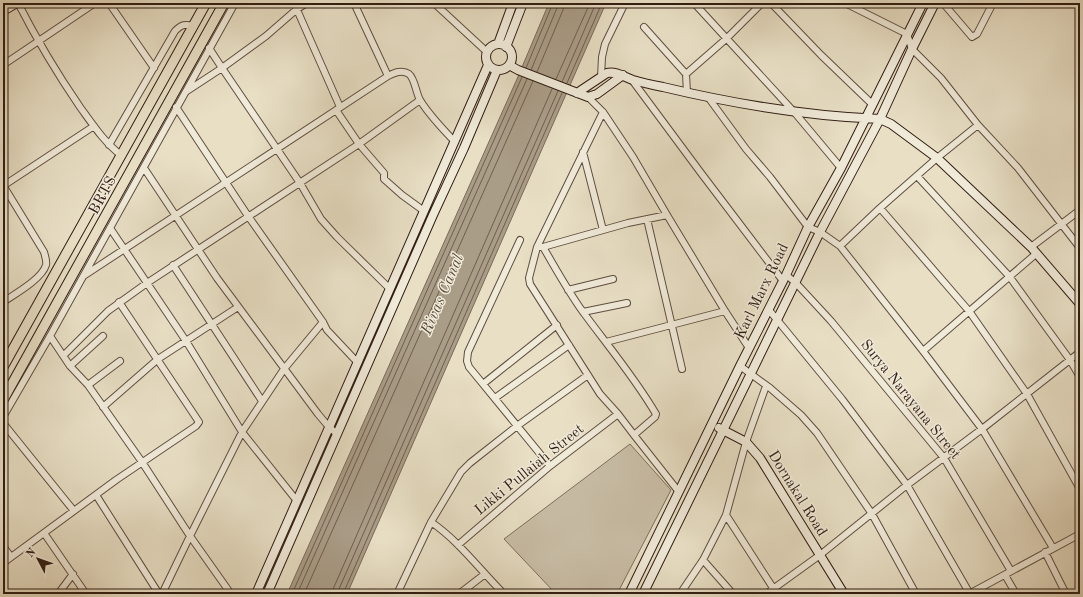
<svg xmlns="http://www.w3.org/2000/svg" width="1083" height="597" font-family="'Old Standard TT',serif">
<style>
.green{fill:#c9bea7;stroke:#7d6e5d}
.water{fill:#aa9d88;stroke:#7a6a59}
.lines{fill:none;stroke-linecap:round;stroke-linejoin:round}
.shore{stroke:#6e5d4e;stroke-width:1}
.street-casing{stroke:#5f4e40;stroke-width:8}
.secondary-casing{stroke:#311d13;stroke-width:10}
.primary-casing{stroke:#311d13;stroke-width:11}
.street{stroke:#f0ead9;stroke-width:6}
.secondary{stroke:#f0ead9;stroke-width:8}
.primary{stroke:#e8dfc5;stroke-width:9}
.labels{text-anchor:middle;stroke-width:3;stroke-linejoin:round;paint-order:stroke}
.street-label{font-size:15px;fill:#311d13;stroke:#f0ead9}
.water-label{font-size:16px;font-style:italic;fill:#5b4a3c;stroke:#f0ead9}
</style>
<rect width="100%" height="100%" fill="#e8dfc5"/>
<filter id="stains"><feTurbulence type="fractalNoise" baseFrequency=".005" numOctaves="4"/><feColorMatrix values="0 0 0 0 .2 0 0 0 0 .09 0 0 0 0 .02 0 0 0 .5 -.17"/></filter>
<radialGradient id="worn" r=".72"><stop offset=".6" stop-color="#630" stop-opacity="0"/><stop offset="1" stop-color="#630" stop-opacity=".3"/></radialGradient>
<path class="green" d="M630 444 671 490 617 594H556L504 539Z"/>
<path class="water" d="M549 3H606L347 594H287L517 79Z"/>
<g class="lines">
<path class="shore" d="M526 68 553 3
M531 70 557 8 558 3
M537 72 563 10 564 3
M556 79 590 3
M562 82 596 3
M567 83 602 3
M292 594 522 77
M297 594 527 79
M304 594 533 81
M332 594 334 587 552 89
M338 594 339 589 558 91
M343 594 562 93"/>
<g class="street-casing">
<path id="street" d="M18 3C37 40 56 72 80 107 93 125 104 142 122 156
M109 3 154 68
M294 3 340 107
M354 3 388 76
M434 3 487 52
M694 3 795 113 841 168
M771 3 821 55 872 104
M845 3 907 34 912 49 941 78 978 125 1018 168 1080 248
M943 3 972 37 977 34 993 3
M644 27 686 74
M209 48 222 68 266 36 297 9 307 3
M3 65 95 3
M601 77 602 57 605 44 625 3
M632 80 701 173 783 281
M187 91 222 68 300 183 321 219 337 237 390 289
M687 93 686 74 726 39 762 3
M588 97 603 112 537 247H543L628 223 667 215 725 311 749 348
M708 97 746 149 770 177 808 227 820 232 840 246 923 351 982 429 1053 548
M176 107 248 216 323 322 327 330 358 363
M336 110 359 144 384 173V179L402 195 424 211
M603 112 633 157 667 215
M109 145 175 31C182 24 185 24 194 26
M583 152 603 230
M144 168 217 278 318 414 329 427 337 434
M917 176 1009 276 1070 360 1080 377
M3 185 44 252C45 256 47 261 46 265 42 279 15 294 3 302
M3 186 94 126
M880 208 937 158 978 125
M647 219 682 369
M110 228 186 341 242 432 297 501
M520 240 468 352 467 361 469 367 550 466
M840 246 880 208 969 311 1027 394 1080 489
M537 247 529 278 530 284 600 394 618 414 634 435 679 492
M543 247C556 269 568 291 583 312 608 346 635 378 656 414L655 417 634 435
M1031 247 1080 210
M173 265 262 401
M85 275C186 209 287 142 388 76 394 73 402 69 409 74 415 79 416 93 420 100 429 115 442 128 454 141
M786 275 795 282 831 321 944 458 1011 571
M568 290 613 279
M769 310 842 399 907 485 970 594
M583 312 627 303
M50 336 70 366
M103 336 70 366 88 385 142 462 190 536 231 594
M606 342 725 311
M923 351 1037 253
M64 355 108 311 147 283 359 144 420 100
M740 366 770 388 801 415 817 433 872 514 916 594
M483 384 557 325
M88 385 120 361
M495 398 569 345
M103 407 158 359 238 307
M3 417 50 336 235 3
M3 423 74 511
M96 495 159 594
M726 515 777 594
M431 522C459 541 480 570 504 594
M44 533 86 594
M458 545 550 466 618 414
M3 546 11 557
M1045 552 1066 594
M703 560 733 594
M3 563 116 480 196 426 199 422 119 302
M1005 575 1016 594
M58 594 73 574
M162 594 190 536 242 432 284 369 323 322
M397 594 431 522 461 472 470 463 517 426 588 375
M459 594 485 574
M680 594 703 560 726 515 746 442 766 386
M766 594 820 555 907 485 982 429 1080 352
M969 594 1080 534"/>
</g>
<g class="secondary-casing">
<path id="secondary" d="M3 11 17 3
M498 44 513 3
M486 57a13 13 0 1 1 26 0a13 13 0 1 1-26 0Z
M506 47 523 3
M509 65 518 70 588 97 597 94 623 75
M577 93 607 73C617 71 624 77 633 80 643 83 653 85 663 87 734 104 807 116 880 119L891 124 937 158 1031 247 1080 304
M719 428 746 442 760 458 844 594
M256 594 488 65
M267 594 433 215 464 148 497 70
M629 594 740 366 786 275 808 227 841 168 923 3
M643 594 820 232 880 119 912 49 935 3"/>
</g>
<g class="primary-casing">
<path id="primary" d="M3 367 206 3
M3 400 224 3"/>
</g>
<use href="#street" class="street"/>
<use href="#secondary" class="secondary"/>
<use href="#primary" class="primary"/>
</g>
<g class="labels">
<g class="street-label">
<text transform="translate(102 195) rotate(-61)" y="5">BRTS</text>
<text transform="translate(761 291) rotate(-64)" y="5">Karl Marx Road</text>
<text transform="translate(911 399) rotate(51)" y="5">Surya Narayana Street</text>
<text transform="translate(529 469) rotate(-39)" y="5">Likki Pullaiah Street</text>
<text transform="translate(798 493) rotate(58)" y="5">Dornakal Road</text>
</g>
<g class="water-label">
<text transform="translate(441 294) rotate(-67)" y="6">Rivas Canal</text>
</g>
</g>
<rect width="1083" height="597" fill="none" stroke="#e8dfc5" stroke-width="16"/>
<rect x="4" y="4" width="1075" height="589" fill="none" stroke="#311d13" stroke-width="2"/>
<rect x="8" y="8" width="1067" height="581" fill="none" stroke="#311d13"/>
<g transform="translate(38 559) rotate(311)" stroke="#f0ead9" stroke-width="3" paint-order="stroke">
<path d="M0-3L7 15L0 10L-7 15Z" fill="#311d13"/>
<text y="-6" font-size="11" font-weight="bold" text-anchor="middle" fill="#311d13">N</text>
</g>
<rect width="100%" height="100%" filter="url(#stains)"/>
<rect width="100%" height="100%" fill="url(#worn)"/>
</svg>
